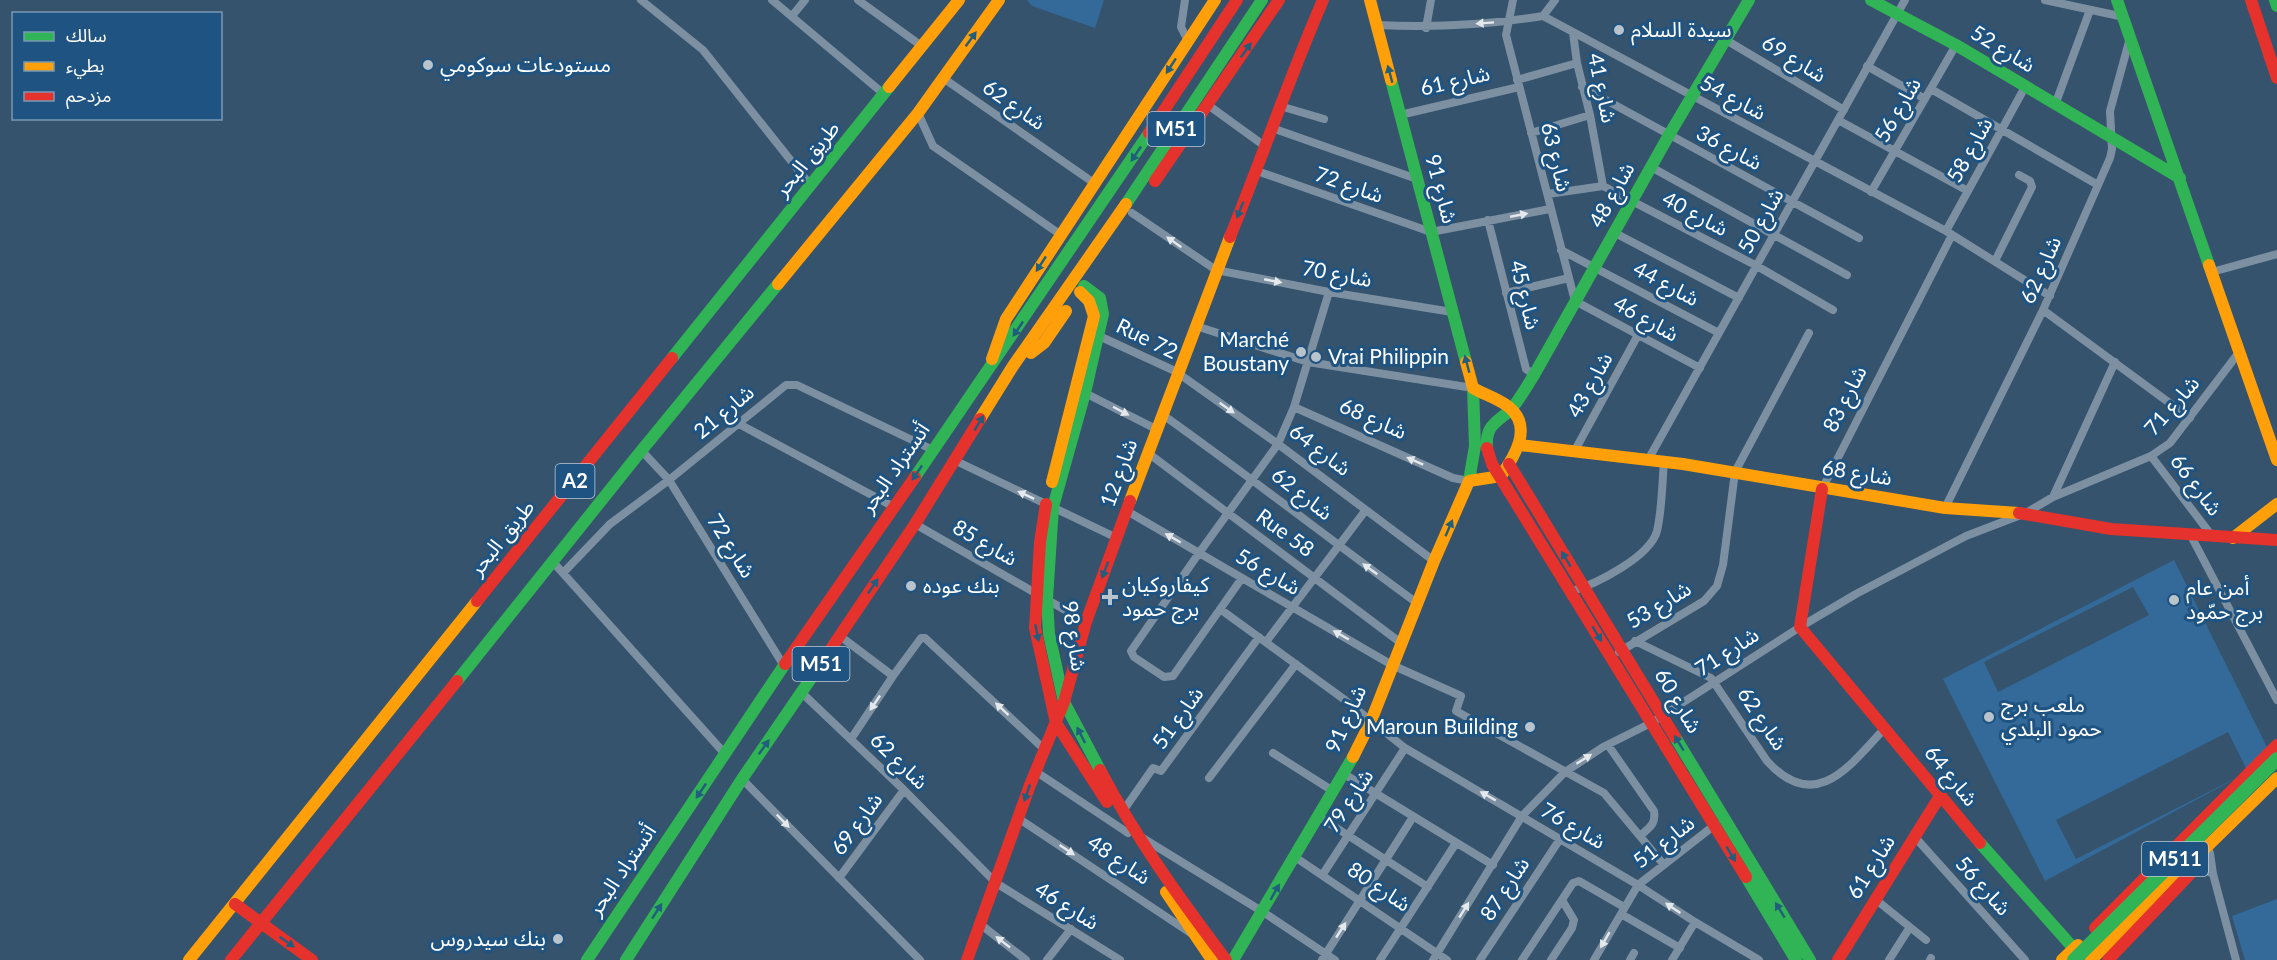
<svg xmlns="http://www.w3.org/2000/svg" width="2277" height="960" font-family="Lato,'Noto Sans Arabic',sans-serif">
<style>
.green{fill:#336a99;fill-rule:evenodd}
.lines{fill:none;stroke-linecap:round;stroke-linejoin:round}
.street{stroke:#7c90a2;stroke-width:8}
.fast{stroke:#30b455;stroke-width:12}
.slow{stroke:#ff9f0a;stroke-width:12}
.jam{stroke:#e5322d;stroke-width:12}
.fast-bridge{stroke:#30b455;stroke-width:14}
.oneway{fill:#e5e9ec}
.oneway2{fill:#215e7e}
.poi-dot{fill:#b8c3cc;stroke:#1f5482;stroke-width:2}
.labels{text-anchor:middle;stroke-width:6;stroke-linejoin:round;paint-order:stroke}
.shield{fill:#1f5482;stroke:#bcccda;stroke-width:1.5}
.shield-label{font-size:20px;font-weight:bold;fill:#fff}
.poi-label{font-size:21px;fill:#fff;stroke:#1f5482;text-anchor:start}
.street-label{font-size:21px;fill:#fff;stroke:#1f5482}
</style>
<rect width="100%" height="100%" fill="#35536c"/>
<path class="green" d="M1027 0H1104L1095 28 1032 6Z
M2174 560 2268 749 2248 772 2045 881 1943 679ZM2133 587 2149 615 1998 692 1984 662ZM2228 732 2248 772 2076 859 2056 820Z
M2277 899V960H2245L2232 916Z"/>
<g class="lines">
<path class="street" d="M641 0 703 50 811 186
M772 0 885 95
M858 0 923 47
M1185 0 1181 27 1188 41
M1513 0 1506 35 1575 301 1700 368
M2045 0 2124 17
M792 16 805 0
M1543 16 1555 0
M1377 25C1433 28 1487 25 1543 16L1946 231 2050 296
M1426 28 1431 0
M1573 33 1577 63 1590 115 1603 186
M1726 40 1844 110
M1867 66 1925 99
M943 78 1094 183
M1517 80 1577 63
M1582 87 1859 238
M1931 89 2098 185
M1208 105 1266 147
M2055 105 2090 10
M1280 106 1324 119
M918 113 933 146 1061 235
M1400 115 1519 87
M1838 120 1968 191
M1272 128 1417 179
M1531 133 1590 115
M1651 167 1847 275
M1257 171 1431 232 1550 209
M1603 186 1757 266 1833 310
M1871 192 1956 45
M1548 194 1603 186
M1132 213 1216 270 1329 292 1452 312
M1488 220 1526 369 1534 375
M1946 231 2025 87
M1615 233 1739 298
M1561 250 1719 333
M1995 261 2032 187 2030 181 2019 175
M2212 272 2277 254
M1506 293 1569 278
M2043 310 2190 418
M1196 326 1308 362 1473 388
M1099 336 1175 371 1278 444 1434 561
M1085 393 1158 430
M1294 407 1453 478 1469 481
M1163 415C1249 476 1332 541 1417 603
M739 424 894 507
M641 450 669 480 784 666
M1574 452 1638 335
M1148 453 1401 643
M2151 456 2212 536
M1648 460 1905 0
M956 461 1117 538
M1822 489 1952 235
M2053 497 2115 362
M1945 508 2043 310 2110 158 2112 149 2110 111 2130 38
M1127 511 1392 665 1461 696 1456 711 1604 793 1664 865
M915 524 1086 622
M2190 534 2277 700
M553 562 725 754
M563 573 610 524 669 480 786 385H797L933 450
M1242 578 1173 676 1164 677 1134 657 1131 651 1199 553 1278 444 1294 407 1329 292
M1572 591C1596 584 1650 557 1657 531 1662 510 1662 484 1664 462
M1220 609 1345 700 1405 748 1638 885 1695 922 1759 960
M840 636 893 676
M1635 641 1711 678 1767 761C1815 814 1849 767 1884 729
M1266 642 1365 511
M1619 652 1704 601 1717 586 1723 565 1735 472 1809 333
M802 693 904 790 996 883 1120 960
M851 739 893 676 921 638H925L1044 749
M1608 745 1654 811C1656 824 1650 827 1641 835
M1273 753 1333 791
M1035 771 1128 833
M1344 774 1493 865
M1209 778 1296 664
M742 779 920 960
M1123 811 1153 768 1161 771 1259 637
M1318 816 1428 887
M1018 818 1192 934
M1914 836 2025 960
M1141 837 1263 912 1335 960
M2210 853 2213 874 2236 960
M1295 857 1447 960
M2195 868H2203L2213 874
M1323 874 1405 748
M839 878 904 790
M1875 899 1926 940
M1621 914 1680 948
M980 924 1026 960
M1047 960 1071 929
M1322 960 1413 817
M1380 960 1456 843
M1433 960 1522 816 1565 772 1603 747 1651 723 1800 627 1856 594 1966 536 2026 513 2053 497 2151 456 2170 443 2240 351
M1480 960 1560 839
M1522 960 1573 883 1579 881 1624 907
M1551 960 1572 928 1574 920 1562 900
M1594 960 1638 885 1716 824
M1630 960 1634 953
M1672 960 1695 922
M1889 960 1910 927
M1930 960 1931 958"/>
<path class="fast" d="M1871 0 1956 45 2180 178
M2117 0 2209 265
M2275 0 2277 6
M1391 80 1466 362
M1126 204 1262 0
M1084 286 1100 298 1103 314 1085 393 1053 507 1047 599 1049 634 1064 702 1100 770
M672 358 889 87
M1487 448C1485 422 1500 422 1513 407 1521 397 1527 386 1534 375L1669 135 1749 0
M915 477 1149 133
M1469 481 1475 446 1473 388
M457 681 637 456 778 284
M1675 737 1810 960
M1980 843 2084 960
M1746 877 1796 960
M587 960 785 664
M626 960 742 779 818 668
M1233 960 1353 757"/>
<path class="slow" d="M1370 0 1391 80
M889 87 959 0
M2209 265 2277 460
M778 284 918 113 999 0
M1031 353 1044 343 1066 311
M992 359 1006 319 1215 0
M980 419 1013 366 1126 204
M1519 445 1683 464 1945 508 2019 513
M1052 482 1094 316 1089 301 1080 292
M1130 501 1230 237
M2233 538 2277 504
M1353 757 1371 721 1434 561 1469 481 1501 476C1514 457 1533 428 1510 408 1500 399 1485 395 1473 388L1466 362
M1166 892 1212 960
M189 960 477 601
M2062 960 2078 945
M2091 960 2277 778"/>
<path class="jam" d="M2251 0 2277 78
M1149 133 1237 0
M1155 181 1279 0
M1230 237C1262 158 1289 78 1323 0
M1487 448 1492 464 1746 877
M1509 464 1675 737
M1822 489 1800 627 1980 843
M1046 504 1040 542 1035 628 1056 723 1107 802
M2019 513 2111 529 2277 540
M477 601 672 358
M785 664 915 477
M818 668 915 524 980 419
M1100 770C1136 838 1180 899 1226 960
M235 904 312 960
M2095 928 2277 745
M231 960 457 681
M967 960 1030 785 1064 702 1086 622 1130 501
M1838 960 1940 796
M2108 960 2190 874"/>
<path class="fast-bridge" d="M2074 960 2277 759"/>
</g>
<defs><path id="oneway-solid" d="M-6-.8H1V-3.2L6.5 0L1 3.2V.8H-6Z" transform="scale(1.5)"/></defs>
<g class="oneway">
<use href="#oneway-solid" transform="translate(1485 23) rotate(176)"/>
<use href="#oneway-solid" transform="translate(1519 215) rotate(-11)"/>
<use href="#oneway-solid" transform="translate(1174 242) rotate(-145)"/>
<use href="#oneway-solid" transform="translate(1273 281) rotate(11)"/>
<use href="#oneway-solid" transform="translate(1227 408) rotate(35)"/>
<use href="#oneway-solid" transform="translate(1121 411) rotate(28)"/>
<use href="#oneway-solid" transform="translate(1415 461) rotate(-156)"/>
<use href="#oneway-solid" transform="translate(1026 495) rotate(-155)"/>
<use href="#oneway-solid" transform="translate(1173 538) rotate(-150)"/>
<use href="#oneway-solid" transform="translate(1370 569) rotate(-144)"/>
<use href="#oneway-solid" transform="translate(1341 635) rotate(-150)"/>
<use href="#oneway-solid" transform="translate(875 703) rotate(124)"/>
<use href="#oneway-solid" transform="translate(1002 709) rotate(-137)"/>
<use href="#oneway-solid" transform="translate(1584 759) rotate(-32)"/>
<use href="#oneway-solid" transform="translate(1488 796) rotate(-150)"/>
<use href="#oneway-solid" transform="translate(783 821) rotate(46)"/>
<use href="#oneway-solid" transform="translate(1067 850) rotate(34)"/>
<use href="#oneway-solid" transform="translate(1673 908) rotate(-146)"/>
<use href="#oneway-solid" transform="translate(1464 910) rotate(-58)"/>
<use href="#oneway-solid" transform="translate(1341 930) rotate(-57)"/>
<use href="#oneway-solid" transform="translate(1605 940) rotate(120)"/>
<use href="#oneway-solid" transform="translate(1003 942) rotate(-142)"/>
</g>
<g class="oneway2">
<use href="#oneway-solid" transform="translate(971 39) rotate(-54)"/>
<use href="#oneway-solid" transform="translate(1246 50) rotate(-55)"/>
<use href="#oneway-solid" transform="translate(1171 66) rotate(123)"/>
<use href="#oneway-solid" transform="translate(1390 74) rotate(-105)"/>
<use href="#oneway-solid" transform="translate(1136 154) rotate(124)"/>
<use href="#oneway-solid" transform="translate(1240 210) rotate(112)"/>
<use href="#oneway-solid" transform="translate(1041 264) rotate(123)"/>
<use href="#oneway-solid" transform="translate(1018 329) rotate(124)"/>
<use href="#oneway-solid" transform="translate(1467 364) rotate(-105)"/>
<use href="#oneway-solid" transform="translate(979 423) rotate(-59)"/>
<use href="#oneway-solid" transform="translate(917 473) rotate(124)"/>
<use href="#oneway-solid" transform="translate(1449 528) rotate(-67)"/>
<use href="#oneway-solid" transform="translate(1566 559) rotate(-121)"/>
<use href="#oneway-solid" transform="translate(1105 570) rotate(110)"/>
<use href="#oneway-solid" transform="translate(873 586) rotate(-56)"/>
<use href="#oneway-solid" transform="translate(1037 633) rotate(79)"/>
<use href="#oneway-solid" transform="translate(1597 634) rotate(59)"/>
<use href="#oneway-solid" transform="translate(1081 735) rotate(-117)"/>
<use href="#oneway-solid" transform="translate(1679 743) rotate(-121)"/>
<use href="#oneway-solid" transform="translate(764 747) rotate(-55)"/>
<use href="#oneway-solid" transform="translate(701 791) rotate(124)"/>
<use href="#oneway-solid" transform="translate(1027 793) rotate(109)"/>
<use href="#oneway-solid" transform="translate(1731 854) rotate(59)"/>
<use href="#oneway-solid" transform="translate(1275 892) rotate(-60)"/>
<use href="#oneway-solid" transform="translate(1780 910) rotate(-121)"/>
<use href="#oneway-solid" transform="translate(657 911) rotate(-57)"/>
<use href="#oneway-solid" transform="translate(287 942) rotate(35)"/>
</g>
<g class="poi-dot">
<circle cx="1619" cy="30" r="6"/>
<circle cx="428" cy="65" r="6"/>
<circle cx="1301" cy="352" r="6"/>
<circle cx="1316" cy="357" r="6"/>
<circle cx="911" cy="586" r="6"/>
<path d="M1107 588h6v6h6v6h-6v6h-6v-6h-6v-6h6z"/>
<circle cx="2174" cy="600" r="6"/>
<circle cx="1989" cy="717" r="6"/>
<circle cx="1530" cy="727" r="6"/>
<circle cx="558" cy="939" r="6"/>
</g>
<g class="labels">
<g class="shield">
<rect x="1147.5" y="112" width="57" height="34" rx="4.5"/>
<rect x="555.5" y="464" width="39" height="34" rx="4.5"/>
<rect x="792.5" y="647" width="57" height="34" rx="4.5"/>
<rect x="2142" y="842" width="66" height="34" rx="4.5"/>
</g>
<g class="shield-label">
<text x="1176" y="136">M51</text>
<text x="575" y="488">A2</text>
<text x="821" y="671">M51</text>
<text x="2175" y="866">M511</text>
</g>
<g class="poi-label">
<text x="1631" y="37">سيدة السلام</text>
<text x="440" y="72">مستودعات سوكومي</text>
<text x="1289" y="347" text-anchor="end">Marché<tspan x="1289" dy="24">Boustany</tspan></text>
<text x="1328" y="364">Vrai Philippin</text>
<text x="1122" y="592">كيفاروكيان<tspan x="1122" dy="24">برج حمود</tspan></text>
<text x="923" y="593">بنك عوده</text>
<text x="2186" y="595">أمن عام<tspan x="2186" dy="24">برج حمّود</tspan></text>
<text x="2001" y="712">ملعب برج<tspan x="2001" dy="24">حمود البلدي</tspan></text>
<text x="1518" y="734" text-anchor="end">Maroun Building</text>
<text x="546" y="946" text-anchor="end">بنك سيدروس</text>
</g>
<g class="street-label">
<text transform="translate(2003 49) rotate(31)" y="7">شارع 52</text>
<text transform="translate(1794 59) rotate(31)" y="7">شارع 69</text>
<text transform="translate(1455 81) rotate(-13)" y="7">شارع 61</text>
<text transform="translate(1602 88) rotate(78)" y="7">شارع 41</text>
<text transform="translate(1733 98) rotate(28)" y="7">شارع 54</text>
<text transform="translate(1014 105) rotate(35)" y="7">شارع 62</text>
<text transform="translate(1898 110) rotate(-60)" y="7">شارع 56</text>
<text transform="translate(1729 148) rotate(28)" y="7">شارع 36</text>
<text transform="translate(1970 150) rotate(-61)" y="7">شارع 58</text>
<text transform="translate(1556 157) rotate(76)" y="7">شارع 63</text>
<text transform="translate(807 159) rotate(-51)" y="7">طريق البحر</text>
<text transform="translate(1349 185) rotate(19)" y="7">شارع 72</text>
<text transform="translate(1441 189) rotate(75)" y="7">شارع 91</text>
<text transform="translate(1612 195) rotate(-61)" y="7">شارع 48</text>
<text transform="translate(1695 214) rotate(28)" y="7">شارع 40</text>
<text transform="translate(1761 221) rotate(-61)" y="7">شارع 50</text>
<text transform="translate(2041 270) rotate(-66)" y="7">شارع 62</text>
<text transform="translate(1337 274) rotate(10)" y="7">شارع 70</text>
<text transform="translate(1666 284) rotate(28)" y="7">شارع 44</text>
<text transform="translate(1525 295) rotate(76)" y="7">شارع 45</text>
<text transform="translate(1646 319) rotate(29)" y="7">شارع 46</text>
<text transform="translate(1147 339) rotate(26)" y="7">Rue 72</text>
<text transform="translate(1590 385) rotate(-61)" y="7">شارع 43</text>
<text transform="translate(1845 399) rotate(-63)" y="7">شارع 83</text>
<text transform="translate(2172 406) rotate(-49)" y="7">شارع 71</text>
<text transform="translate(724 412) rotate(-40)" y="7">شارع 21</text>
<text transform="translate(1373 419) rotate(24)" y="7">شارع 68</text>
<text transform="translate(1320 450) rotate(37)" y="7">شارع 64</text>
<text transform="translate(895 468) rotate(-55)" y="7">أتستراد البحر</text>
<text transform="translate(1119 473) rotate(-70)" y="7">شارع 12</text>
<text transform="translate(1857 473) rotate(9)" y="7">شارع 68</text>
<text transform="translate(2196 485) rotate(53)" y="7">شارع 66</text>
<text transform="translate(1302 494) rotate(38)" y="7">شارع 62</text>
<text transform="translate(1285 533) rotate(36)" y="7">Rue 58</text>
<text transform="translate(502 538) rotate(-51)" y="7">طريق البحر</text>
<text transform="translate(985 543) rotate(30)" y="7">شارع 85</text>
<text transform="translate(731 546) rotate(58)" y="7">شارع 72</text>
<text transform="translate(1268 572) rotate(30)" y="7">شارع 56</text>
<text transform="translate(1659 605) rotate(-31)" y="7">شارع 53</text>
<text transform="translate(1074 636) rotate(82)" y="7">شارع 98</text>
<text transform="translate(1727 652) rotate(-33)" y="7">شارع 71</text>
<text transform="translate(1678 701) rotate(59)" y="7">شارع 60</text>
<text transform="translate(1178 718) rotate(-54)" y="7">شارع 51</text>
<text transform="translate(1346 719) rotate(-66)" y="7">شارع 91</text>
<text transform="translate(1762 719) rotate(56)" y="7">شارع 62</text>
<text transform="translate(899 761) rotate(44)" y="7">شارع 62</text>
<text transform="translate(1951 776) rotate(51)" y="7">شارع 64</text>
<text transform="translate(1349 801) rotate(-57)" y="7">شارع 79</text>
<text transform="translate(857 824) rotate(-54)" y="7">شارع 69</text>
<text transform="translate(1573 826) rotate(30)" y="7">شارع 76</text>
<text transform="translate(1664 842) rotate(-38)" y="7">شارع 51</text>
<text transform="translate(1119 860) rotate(34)" y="7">شارع 48</text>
<text transform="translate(1871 867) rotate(-58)" y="7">شارع 61</text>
<text transform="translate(622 870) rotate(-56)" y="7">أتستراد البحر</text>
<text transform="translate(1983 886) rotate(48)" y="7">شارع 56</text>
<text transform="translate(1379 887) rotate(34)" y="7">شارع 80</text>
<text transform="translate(1505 889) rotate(-57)" y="7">شارع 87</text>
<text transform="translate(1067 906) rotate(32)" y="7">شارع 46</text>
</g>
</g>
<rect x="12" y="12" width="210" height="108" fill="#1f5482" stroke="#7998b4" stroke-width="1.5"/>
<rect x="24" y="32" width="30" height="9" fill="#30b455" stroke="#7998b4" stroke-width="1.5"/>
<text x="66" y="42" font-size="18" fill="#ffffff">سالك</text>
<rect x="24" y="62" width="30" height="9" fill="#ff9f0a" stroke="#7998b4" stroke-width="1.5"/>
<text x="66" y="72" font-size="18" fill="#ffffff">بطيء</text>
<rect x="24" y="92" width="30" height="9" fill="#e5322d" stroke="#7998b4" stroke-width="1.5"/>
<text x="66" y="102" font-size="18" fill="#ffffff">مزدحم</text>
</svg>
